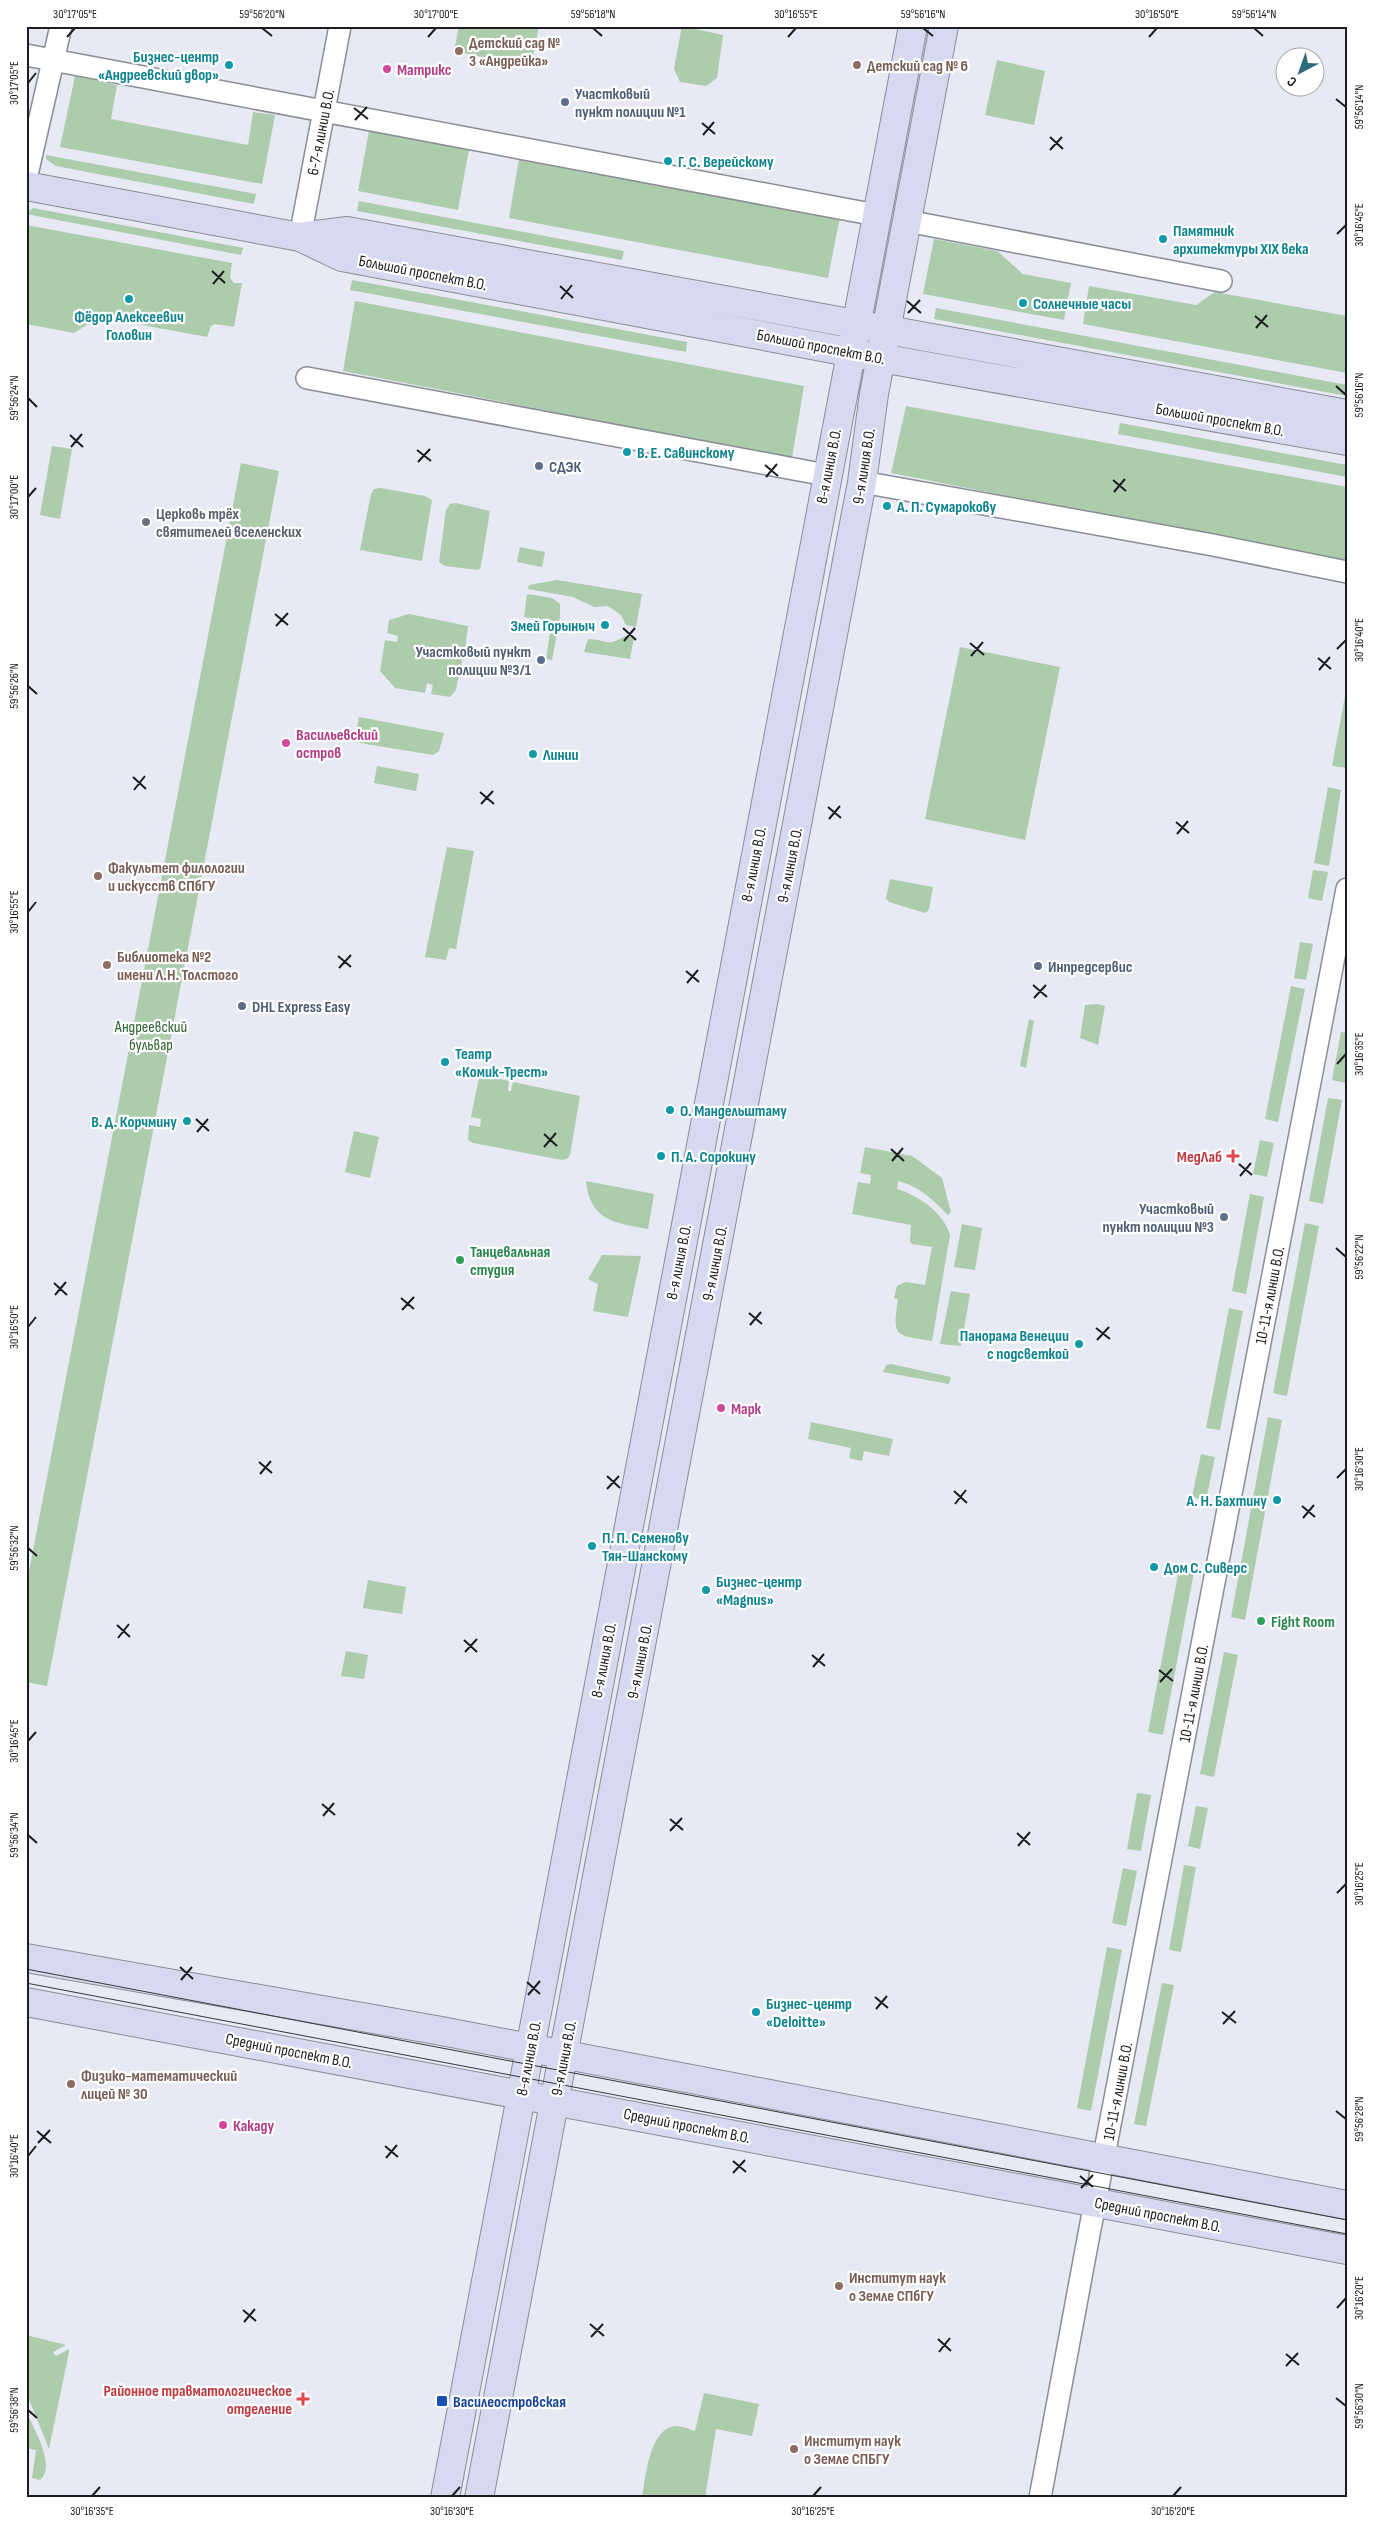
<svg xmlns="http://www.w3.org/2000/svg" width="1373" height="2524" font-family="'Sofia Sans Condensed',sans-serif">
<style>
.green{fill:#acccac}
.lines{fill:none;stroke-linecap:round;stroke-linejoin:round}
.street-casing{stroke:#8a8d96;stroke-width:24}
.secondary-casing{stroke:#8a8d96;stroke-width:30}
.street{stroke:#fff;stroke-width:21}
.secondary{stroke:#d6d9f0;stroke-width:28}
.tram{stroke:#35363a;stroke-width:1}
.ticks{fill:none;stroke:#1c1d20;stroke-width:2}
.education-dot{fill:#8d6e63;stroke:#fff;stroke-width:2}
.culture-dot{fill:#0f9aa8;stroke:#fff;stroke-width:2}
.hotel-dot{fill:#d1479c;stroke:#fff;stroke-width:2}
.service-dot{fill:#5c6f8a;stroke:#fff;stroke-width:2}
.worship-dot{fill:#6b7280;stroke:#fff;stroke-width:2}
.health-dot{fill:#e0444e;stroke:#fff;stroke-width:2}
.leisure-dot{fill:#2e9e5b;stroke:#fff;stroke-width:2}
.transit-dot{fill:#1a4fb4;stroke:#fff;stroke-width:2}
.labels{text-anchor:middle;stroke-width:4.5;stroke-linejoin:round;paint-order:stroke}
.education-label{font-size:16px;font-weight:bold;fill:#785e54;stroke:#fff;text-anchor:start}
.culture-label{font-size:16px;font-weight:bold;fill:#0d838f;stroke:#fff;text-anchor:start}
.hotel-label{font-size:16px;font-weight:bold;fill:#b23c85;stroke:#fff;text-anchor:start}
.service-label{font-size:16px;font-weight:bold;fill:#4e5e75;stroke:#fff;text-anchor:start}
.street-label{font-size:16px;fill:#1c1d20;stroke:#fff}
.worship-label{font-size:16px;font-weight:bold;fill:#5b616d;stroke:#fff;text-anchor:start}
.park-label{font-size:16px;fill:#2f6532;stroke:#fff}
.health-label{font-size:16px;font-weight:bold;fill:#be3a42;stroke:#fff;text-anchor:end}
.leisure-label{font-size:16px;font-weight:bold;fill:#27864d;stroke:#fff;text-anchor:start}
.transit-label{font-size:16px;font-weight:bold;fill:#164399;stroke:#fff;text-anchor:start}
.neatline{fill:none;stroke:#1c1d20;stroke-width:2}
.ticks-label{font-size:12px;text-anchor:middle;fill:#1c1d20}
</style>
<rect width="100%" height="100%" fill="#e7eaf4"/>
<path class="green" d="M459 26H539L531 67 454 51Z
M682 26 723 35 717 78 706 86 680 82 674 69Z
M997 60 1045 71 1034 125 985 115Z
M75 76 117 85 111 119 248 145 253 112 275 115 262 184 60 147Z
M369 131 469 149 458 210 358 191Z
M46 155 256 194 254 204 56 166 46 159Z
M519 159 840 217 828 278 509 218Z
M359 201 624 251 622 260 357 211Z
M33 208 243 248 241 255 26 214Z
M26 225 232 263 230 278 234 283H242L234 327 215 324 211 326 207 337 99 317 74 333 26 324Z
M934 239 997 251 1023 274 1071 283 1064 320 923 294Z
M352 280 687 342 686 352 350 290Z
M1089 286 1196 305 1215 292 1347 316V373L1083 324Z
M355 301 804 386 792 458 343 371Z
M936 308 1347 385V396L934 319Z
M906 406 1347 487V563L891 473Z
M1120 423 1347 465V477L1118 434Z
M52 446 72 449 60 519 40 515Z
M241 463 279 471 47 1686 26 1682V1587Z
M381 488 425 496 432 500 422 561 360 550 371 494 374 489Z
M456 503 490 511 481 566 479 570 445 566 439 562 446 510 450 504Z
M520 547 545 552 542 567 517 562Z
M557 580 642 594 636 627 626 625 621 615 608 606 594 607 573 597 528 589 529 585Z
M527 594 552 598 560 604V617L552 660 546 659 552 621 524 617Z
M409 614 468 626 465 650 449 647 448 652 463 656 456 690 450 697 431 694 433 685 427 683 425 693 395 688 380 671 385 640 397 642 398 636 387 633 389 620Z
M625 636 634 638 630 659 584 652 588 639C606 639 606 648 625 636Z
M960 647 1060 667 1025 840 925 819Z
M1345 696H1347V768L1332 766Z
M359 717 444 733 439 751 433 755 354 742Z
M377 766 419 774 416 791 374 783Z
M1328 787 1341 790 1329 866 1314 863Z
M447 847 474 851 456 949 449 948 446 960 425 957Z
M1313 870 1328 872 1322 901 1308 898Z
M890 879 933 887 929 910 925 913 889 902 886 898Z
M1300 942 1313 944 1306 980 1294 978Z
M1291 986 1305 989 1278 1122 1265 1119Z
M1098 1004 1105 1006 1098 1045 1080 1038 1085 1005Z
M1029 1019 1034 1021 1026 1068 1020 1066Z
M1341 1032 1347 1033 1346 1083 1332 1080Z
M485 1076 509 1081 508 1091H511L513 1082 580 1096 570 1155 567 1159 562 1160 473 1143 468 1140 469 1125 480 1127 481 1119 471 1117 478 1082 480 1077Z
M1328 1098 1342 1100 1323 1204 1309 1201Z
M354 1131 379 1137 370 1178 345 1172Z
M1260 1140 1274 1143 1267 1177 1253 1174Z
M865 1147 912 1156 942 1178 951 1212 948 1215C933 1200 919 1186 898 1181L897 1189C918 1195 944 1213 950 1235L932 1341C895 1335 892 1338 898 1299L894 1298 897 1286 906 1282 925 1285 932 1247 912 1244 910 1241 911 1225 852 1214 858 1182 870 1184 871 1175 860 1173Z
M586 1181 654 1194 648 1229C615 1223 590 1221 586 1181Z
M1250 1194 1264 1197 1246 1294 1232 1291Z
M1305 1223 1319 1226 1287 1396 1273 1393Z
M962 1224 982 1228 975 1270 954 1267Z
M602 1255 641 1256 628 1317 593 1311 598 1284 588 1279Z
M951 1291 970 1294 961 1346 940 1344Z
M1229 1308 1243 1311 1220 1430 1206 1428Z
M891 1364 951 1377 949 1384 883 1372 886 1365Z
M1268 1417 1282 1420 1245 1620 1231 1617Z
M811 1422 893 1439 889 1456 864 1451 862 1461 849 1458 851 1448 808 1439Z
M1201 1454 1215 1457 1206 1500 1192 1497Z
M1180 1564 1195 1567 1163 1735 1148 1732Z
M368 1580 406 1587 402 1614 363 1608Z
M346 1651 368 1655 364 1679 341 1676Z
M1224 1652 1238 1655 1214 1777 1200 1774Z
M1137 1793 1151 1795 1141 1851 1127 1849Z
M1196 1806 1208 1808 1200 1849 1188 1846Z
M1184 1865 1196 1867 1181 1952 1169 1950Z
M1123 1868 1137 1871 1126 1926 1112 1923Z
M1107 1947 1122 1950 1091 2111 1077 2108Z
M1162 1983 1174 1985 1146 2126 1134 2124Z
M26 2335 66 2345 53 2352 56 2356 69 2349V2352L49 2449 26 2392Z
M704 2393 759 2404 752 2436 716 2429 705 2498H642C646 2477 649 2428 676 2426 682 2426 689 2429 695 2431Z
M26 2411C33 2428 57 2466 40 2480L32 2478 36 2450 26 2448Z"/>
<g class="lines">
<g class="street-casing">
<path id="street" d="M26 55 876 215
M26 179 61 26
M907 221 1221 281
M300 237 340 26
M307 378 826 475
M862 482 1213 545 1347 572
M1040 2498 1089 2234 1347 889"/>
</g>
<g class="secondary-casing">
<path id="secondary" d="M26 186 300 237 342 257 881 358 1347 441
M300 237 347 231 1347 414
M26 1958 436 2030 1347 2205
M26 2002 1347 2250
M445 2498 913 26
M479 2498 862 482 874 394 944 26"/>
</g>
<use href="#street" class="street"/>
<use href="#secondary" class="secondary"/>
<path class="tram" d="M26 1969 1347 2220
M26 1983 1347 2234"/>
</g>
<path class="ticks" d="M262 28 272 36M593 28 602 36M923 28 933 36M1254 28 1263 36M67 37 75 28M428 37 436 28M788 37 796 28M1149 37 1157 28M28 83 36 73M1336 99 1346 107M354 108 368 119M355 120 367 107M702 123 715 134M703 135 714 122M1050 137 1063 149M1050 150 1062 137M1337 234 1346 225M212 271 225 283M213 284 224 271M560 286 573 298M561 299 572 285M907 301 921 313M908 313 920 300M1255 316 1268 327M1256 328 1267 315M1336 386 1346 395M28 398 37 407M70 435 83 447M71 447 82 434M417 450 431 461M418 462 430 449M765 465 778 476M766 477 777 464M1113 480 1126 491M1114 492 1125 479M28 497 36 488M275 614 288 625M276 626 288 613M623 628 636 640M624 641 635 628M970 643 984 655M1337 649 1346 640M971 656 983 642M1318 658 1331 669M1319 670 1330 657M28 686 37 694M133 777 146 789M134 790 145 776M480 792 494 804M481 804 493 791M828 807 841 818M829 819 840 806M1176 822 1189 833M1177 834 1188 821M28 912 36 902M338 956 351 967M339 968 351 955M686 971 699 982M687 983 698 970M1033 985 1047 997M1034 998 1046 985M1337 1064 1346 1054M196 1119 209 1131M197 1132 208 1119M544 1134 557 1146M544 1147 556 1133M891 1149 904 1161M892 1161 903 1148M1239 1164 1252 1175M1240 1176 1251 1163M1336 1248 1346 1257M54 1283 67 1295M55 1295 66 1282M401 1298 414 1309M402 1310 414 1297M749 1313 762 1324M750 1325 761 1312M28 1327 36 1317M1096 1328 1110 1339M1097 1340 1109 1327M259 1462 272 1473M260 1474 271 1461M607 1476 620 1488M1337 1478 1346 1469M607 1489 619 1476M954 1491 967 1503M955 1504 966 1490M1302 1506 1315 1517M1303 1518 1314 1505M28 1548 37 1556M117 1625 130 1637M118 1638 129 1624M464 1640 477 1652M465 1652 477 1639M812 1655 825 1666M813 1667 824 1654M1159 1670 1173 1681M1160 1682 1172 1669M28 1741 36 1732M322 1804 335 1815M323 1816 334 1803M670 1819 683 1830M670 1831 682 1818M1017 1833 1030 1845M28 1835 37 1843M1018 1846 1030 1832M1337 1893 1346 1884M180 1967 193 1979M181 1980 192 1967M527 1982 540 1994M528 1995 540 1981M875 1997 888 2008M876 2009 887 1996M1222 2012 1236 2023M1223 2024 1235 2011M1336 2111 1346 2119M37 2131 51 2143M38 2143 50 2130M385 2146 398 2157M28 2156 36 2146M386 2158 397 2145M733 2161 746 2172M733 2173 745 2160M1080 2176 1093 2187M1081 2188 1093 2175M1337 2308 1346 2298M243 2310 256 2321M244 2322 255 2309M590 2324 604 2336M591 2337 603 2324M938 2339 951 2351M939 2352 950 2338M1286 2354 1299 2365M1286 2366 1298 2353M1336 2398 1346 2406M28 2410 37 2418M92 2496 100 2487M452 2496 460 2487M813 2496 821 2487M1173 2496 1181 2487"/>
<g class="education-dot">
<circle cx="459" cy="51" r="5"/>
<circle cx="857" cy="65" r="5"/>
<circle cx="98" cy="876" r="5"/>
<circle cx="107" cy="965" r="5"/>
<circle cx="71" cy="2084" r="5"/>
<circle cx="839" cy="2286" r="5"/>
<circle cx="794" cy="2449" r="5"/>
</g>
<g class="culture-dot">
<circle cx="229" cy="65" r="5"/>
<circle cx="668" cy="161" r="5"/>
<circle cx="1163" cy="239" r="5"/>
<circle cx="129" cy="299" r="5"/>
<circle cx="1023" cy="303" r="5"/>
<circle cx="627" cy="452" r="5"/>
<circle cx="887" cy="506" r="5"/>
<circle cx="605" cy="625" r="5"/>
<circle cx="533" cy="754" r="5"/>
<circle cx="445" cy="1062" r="5"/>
<circle cx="670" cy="1110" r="5"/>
<circle cx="187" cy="1121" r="5"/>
<circle cx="661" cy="1156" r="5"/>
<circle cx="1079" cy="1344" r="5"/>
<circle cx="1277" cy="1500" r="5"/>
<circle cx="592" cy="1546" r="5"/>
<circle cx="1154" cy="1567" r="5"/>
<circle cx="706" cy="1590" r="5"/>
<circle cx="756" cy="2012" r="5"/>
</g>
<g class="hotel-dot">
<circle cx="387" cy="69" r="5"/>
<circle cx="286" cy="743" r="5"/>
<circle cx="721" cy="1408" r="5"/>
<circle cx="223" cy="2125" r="5"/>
</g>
<g class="service-dot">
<circle cx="565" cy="102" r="5"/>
<circle cx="539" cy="466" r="5"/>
<circle cx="541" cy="660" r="5"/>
<circle cx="1038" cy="966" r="5"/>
<circle cx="242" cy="1006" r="5"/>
<circle cx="1224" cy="1217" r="5"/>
</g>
<circle class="worship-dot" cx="146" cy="522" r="5"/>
<g class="health-dot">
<path d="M1230.5 1148.5h5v5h5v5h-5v5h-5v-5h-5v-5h5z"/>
<path d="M300.5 2391.5h5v5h5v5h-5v5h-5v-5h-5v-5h5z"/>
</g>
<g class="leisure-dot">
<circle cx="460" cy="1260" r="5"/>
<circle cx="1261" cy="1621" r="5"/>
</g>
<rect class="transit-dot" x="436" y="2395" width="12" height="12" rx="2.5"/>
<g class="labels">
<g class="education-label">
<text x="469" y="48">Детский сад №<tspan x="469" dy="18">3 «Андрейка»</tspan></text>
<text x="867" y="71">Детский сад № 6</text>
<text x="108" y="873">Факультет филологии<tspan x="108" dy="18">и искусств СПбГУ</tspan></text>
<text x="117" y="962">Библиотека №2<tspan x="117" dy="18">имени Л.Н. Толстого</tspan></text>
<text x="81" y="2081">Физико-математический<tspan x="81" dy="18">лицей № 30</tspan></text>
<text x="849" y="2283">Институт наук<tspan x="849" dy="18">о Земле СПбГУ</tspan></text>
<text x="804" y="2446">Институт наук<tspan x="804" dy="18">о Земле СПБГУ</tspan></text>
</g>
<g class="culture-label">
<text x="219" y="62" text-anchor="end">Бизнес-центр<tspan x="219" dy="18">«Андреевский двор»</tspan></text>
<text x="678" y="167">Г. С. Верейскому</text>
<text x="1173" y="236">Памятник<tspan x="1173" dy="18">архитектуры XIX века</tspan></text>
<text x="1033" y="309">Солнечные часы</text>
<text x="129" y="322" text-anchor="middle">Фёдор Алексеевич<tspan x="129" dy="18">Головин</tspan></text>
<text x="637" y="458">В. Е. Савинскому</text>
<text x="897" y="512">А. П. Сумарокову</text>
<text x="595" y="631" text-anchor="end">Змей Горыныч</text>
<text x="543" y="760">Линии</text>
<text x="455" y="1059">Театр<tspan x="455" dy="18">«Комик-Трест»</tspan></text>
<text x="680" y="1116">О. Мандельштаму</text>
<text x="177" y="1127" text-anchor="end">В. Д. Корчмину</text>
<text x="671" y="1162">П. А. Сорокину</text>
<text x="1069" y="1341" text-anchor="end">Панорама Венеции<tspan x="1069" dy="18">с подсветкой</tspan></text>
<text x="1267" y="1506" text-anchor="end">А. Н. Бахтину</text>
<text x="602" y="1543">П. П. Семенову<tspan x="602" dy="18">Тян-Шанскому</tspan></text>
<text x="1164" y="1573">Дом С. Сиверс</text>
<text x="716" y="1587">Бизнес-центр<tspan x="716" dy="18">«Magnus»</tspan></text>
<text x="766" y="2009">Бизнес-центр<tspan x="766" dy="18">«Deloitte»</tspan></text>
</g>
<g class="hotel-label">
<text x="397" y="75">Матрикс</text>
<text x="296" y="740">Васильевский<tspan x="296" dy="18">остров</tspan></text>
<text x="731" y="1414">Марк</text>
<text x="233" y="2131">Какаду</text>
</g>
<g class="service-label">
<text x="575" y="99">Участковый<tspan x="575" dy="18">пункт полиции №1</tspan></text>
<text x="549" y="472">СДЭК</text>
<text x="531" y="657" text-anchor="end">Участковый пункт<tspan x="531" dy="18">полиции №3/1</tspan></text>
<text x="1048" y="972">Инпредсервис</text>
<text x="252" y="1012">DHL Express Easy</text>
<text x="1214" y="1214" text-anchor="end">Участковый<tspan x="1214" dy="18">пункт полиции №3</tspan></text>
</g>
<g class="street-label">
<text transform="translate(320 132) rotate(-79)" y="6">6-7-я линии В.О.</text>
<text transform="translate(423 272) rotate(11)" y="6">Большой проспект В.О.</text>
<text transform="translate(821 346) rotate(11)" y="6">Большой проспект В.О.</text>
<text transform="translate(1220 419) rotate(10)" y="6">Большой проспект В.О.</text>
<text transform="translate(828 466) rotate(-79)" y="6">8-я линия В.О.</text>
<text transform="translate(863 466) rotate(-81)" y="6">9-я линия В.О.</text>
<text transform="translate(753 864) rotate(-79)" y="6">8-я линия В.О.</text>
<text transform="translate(789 865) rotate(-79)" y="6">9-я линия В.О.</text>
<text transform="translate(678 1262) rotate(-79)" y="6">8-я линия В.О.</text>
<text transform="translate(714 1263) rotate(-79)" y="6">9-я линия В.О.</text>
<text transform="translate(1269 1295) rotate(-79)" y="6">10-11-я линии В.О.</text>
<text transform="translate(603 1660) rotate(-79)" y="6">8-я линия В.О.</text>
<text transform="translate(639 1661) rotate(-79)" y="6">9-я линия В.О.</text>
<text transform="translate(1193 1693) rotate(-79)" y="6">10-11-я линии В.О.</text>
<text transform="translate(289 2050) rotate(11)" y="6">Средний проспект В.О.</text>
<text transform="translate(528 2058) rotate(-79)" y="6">8-я линия В.О.</text>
<text transform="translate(563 2058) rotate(-79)" y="6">9-я линия В.О.</text>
<text transform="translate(1117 2091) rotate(-79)" y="6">10-11-я линии В.О.</text>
<text transform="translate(687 2125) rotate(11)" y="6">Средний проспект В.О.</text>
<text transform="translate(1158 2214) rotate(11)" y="6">Средний проспект В.О.</text>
</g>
<g class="worship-label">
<text x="156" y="519">Церковь трёх<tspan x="156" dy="18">святителей вселенских</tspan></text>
</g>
<g class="park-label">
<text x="151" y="1032">Андреевский<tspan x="151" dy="18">бульвар</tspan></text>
</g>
<g class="health-label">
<text x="1222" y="1162">МедЛаб</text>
<text x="292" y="2396">Районное травматологическое<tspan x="292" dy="18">отделение</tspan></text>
</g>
<g class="leisure-label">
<text x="470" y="1257">Танцевальная<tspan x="470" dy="18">студия</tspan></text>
<text x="1271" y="1627">Fight Room</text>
</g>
<g class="transit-label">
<text x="453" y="2407">Василеостровская</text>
</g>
</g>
<rect width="1373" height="2524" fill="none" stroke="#ffffff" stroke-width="55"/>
<g transform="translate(1300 72) rotate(221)"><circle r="24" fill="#ffffff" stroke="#a4a5a6"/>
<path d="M0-4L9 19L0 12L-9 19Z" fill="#2a6b7e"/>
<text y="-8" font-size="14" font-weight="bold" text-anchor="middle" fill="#1c1d20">С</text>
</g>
<rect x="28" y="28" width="1318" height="2468" class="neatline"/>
<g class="ticks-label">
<text x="75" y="18">30°17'05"E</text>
<text x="262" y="18">59°56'20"N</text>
<text x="436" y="18">30°17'00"E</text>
<text x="593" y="18">59°56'18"N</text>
<text x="796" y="18">30°16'55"E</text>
<text x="923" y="18">59°56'16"N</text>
<text x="1157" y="18">30°16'50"E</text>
<text x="1254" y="18">59°56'14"N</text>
<text transform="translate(14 83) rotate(-90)" y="4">30°17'05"E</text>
<text transform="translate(1359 107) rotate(-90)" y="4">59°56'14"N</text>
<text transform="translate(1359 225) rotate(-90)" y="4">30°16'45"E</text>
<text transform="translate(1359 395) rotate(-90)" y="4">59°56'16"N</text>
<text transform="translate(14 398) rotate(-90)" y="4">59°56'24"N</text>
<text transform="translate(14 497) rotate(-90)" y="4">30°17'00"E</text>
<text transform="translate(1359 640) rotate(-90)" y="4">30°16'40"E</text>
<text transform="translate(14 686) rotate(-90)" y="4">59°56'26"N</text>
<text transform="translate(14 912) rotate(-90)" y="4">30°16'55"E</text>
<text transform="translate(1359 1054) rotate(-90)" y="4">30°16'35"E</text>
<text transform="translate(1359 1257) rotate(-90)" y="4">59°56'22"N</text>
<text transform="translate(14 1327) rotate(-90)" y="4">30°16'50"E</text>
<text transform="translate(1359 1469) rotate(-90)" y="4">30°16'30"E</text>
<text transform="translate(14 1548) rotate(-90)" y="4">59°56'32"N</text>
<text transform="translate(14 1741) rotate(-90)" y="4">30°16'45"E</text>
<text transform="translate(14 1835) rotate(-90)" y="4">59°56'34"N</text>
<text transform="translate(1359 1884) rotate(-90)" y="4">30°16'25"E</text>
<text transform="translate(1359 2119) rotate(-90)" y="4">59°56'28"N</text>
<text transform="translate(14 2156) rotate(-90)" y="4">30°16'40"E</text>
<text transform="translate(1359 2298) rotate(-90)" y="4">30°16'20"E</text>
<text transform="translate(1359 2406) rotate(-90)" y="4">59°56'30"N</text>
<text transform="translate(14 2410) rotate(-90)" y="4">59°56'38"N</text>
<text x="92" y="2515">30°16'35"E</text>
<text x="452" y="2515">30°16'30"E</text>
<text x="813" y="2515">30°16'25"E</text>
<text x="1173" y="2515">30°16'20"E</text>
</g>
</svg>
